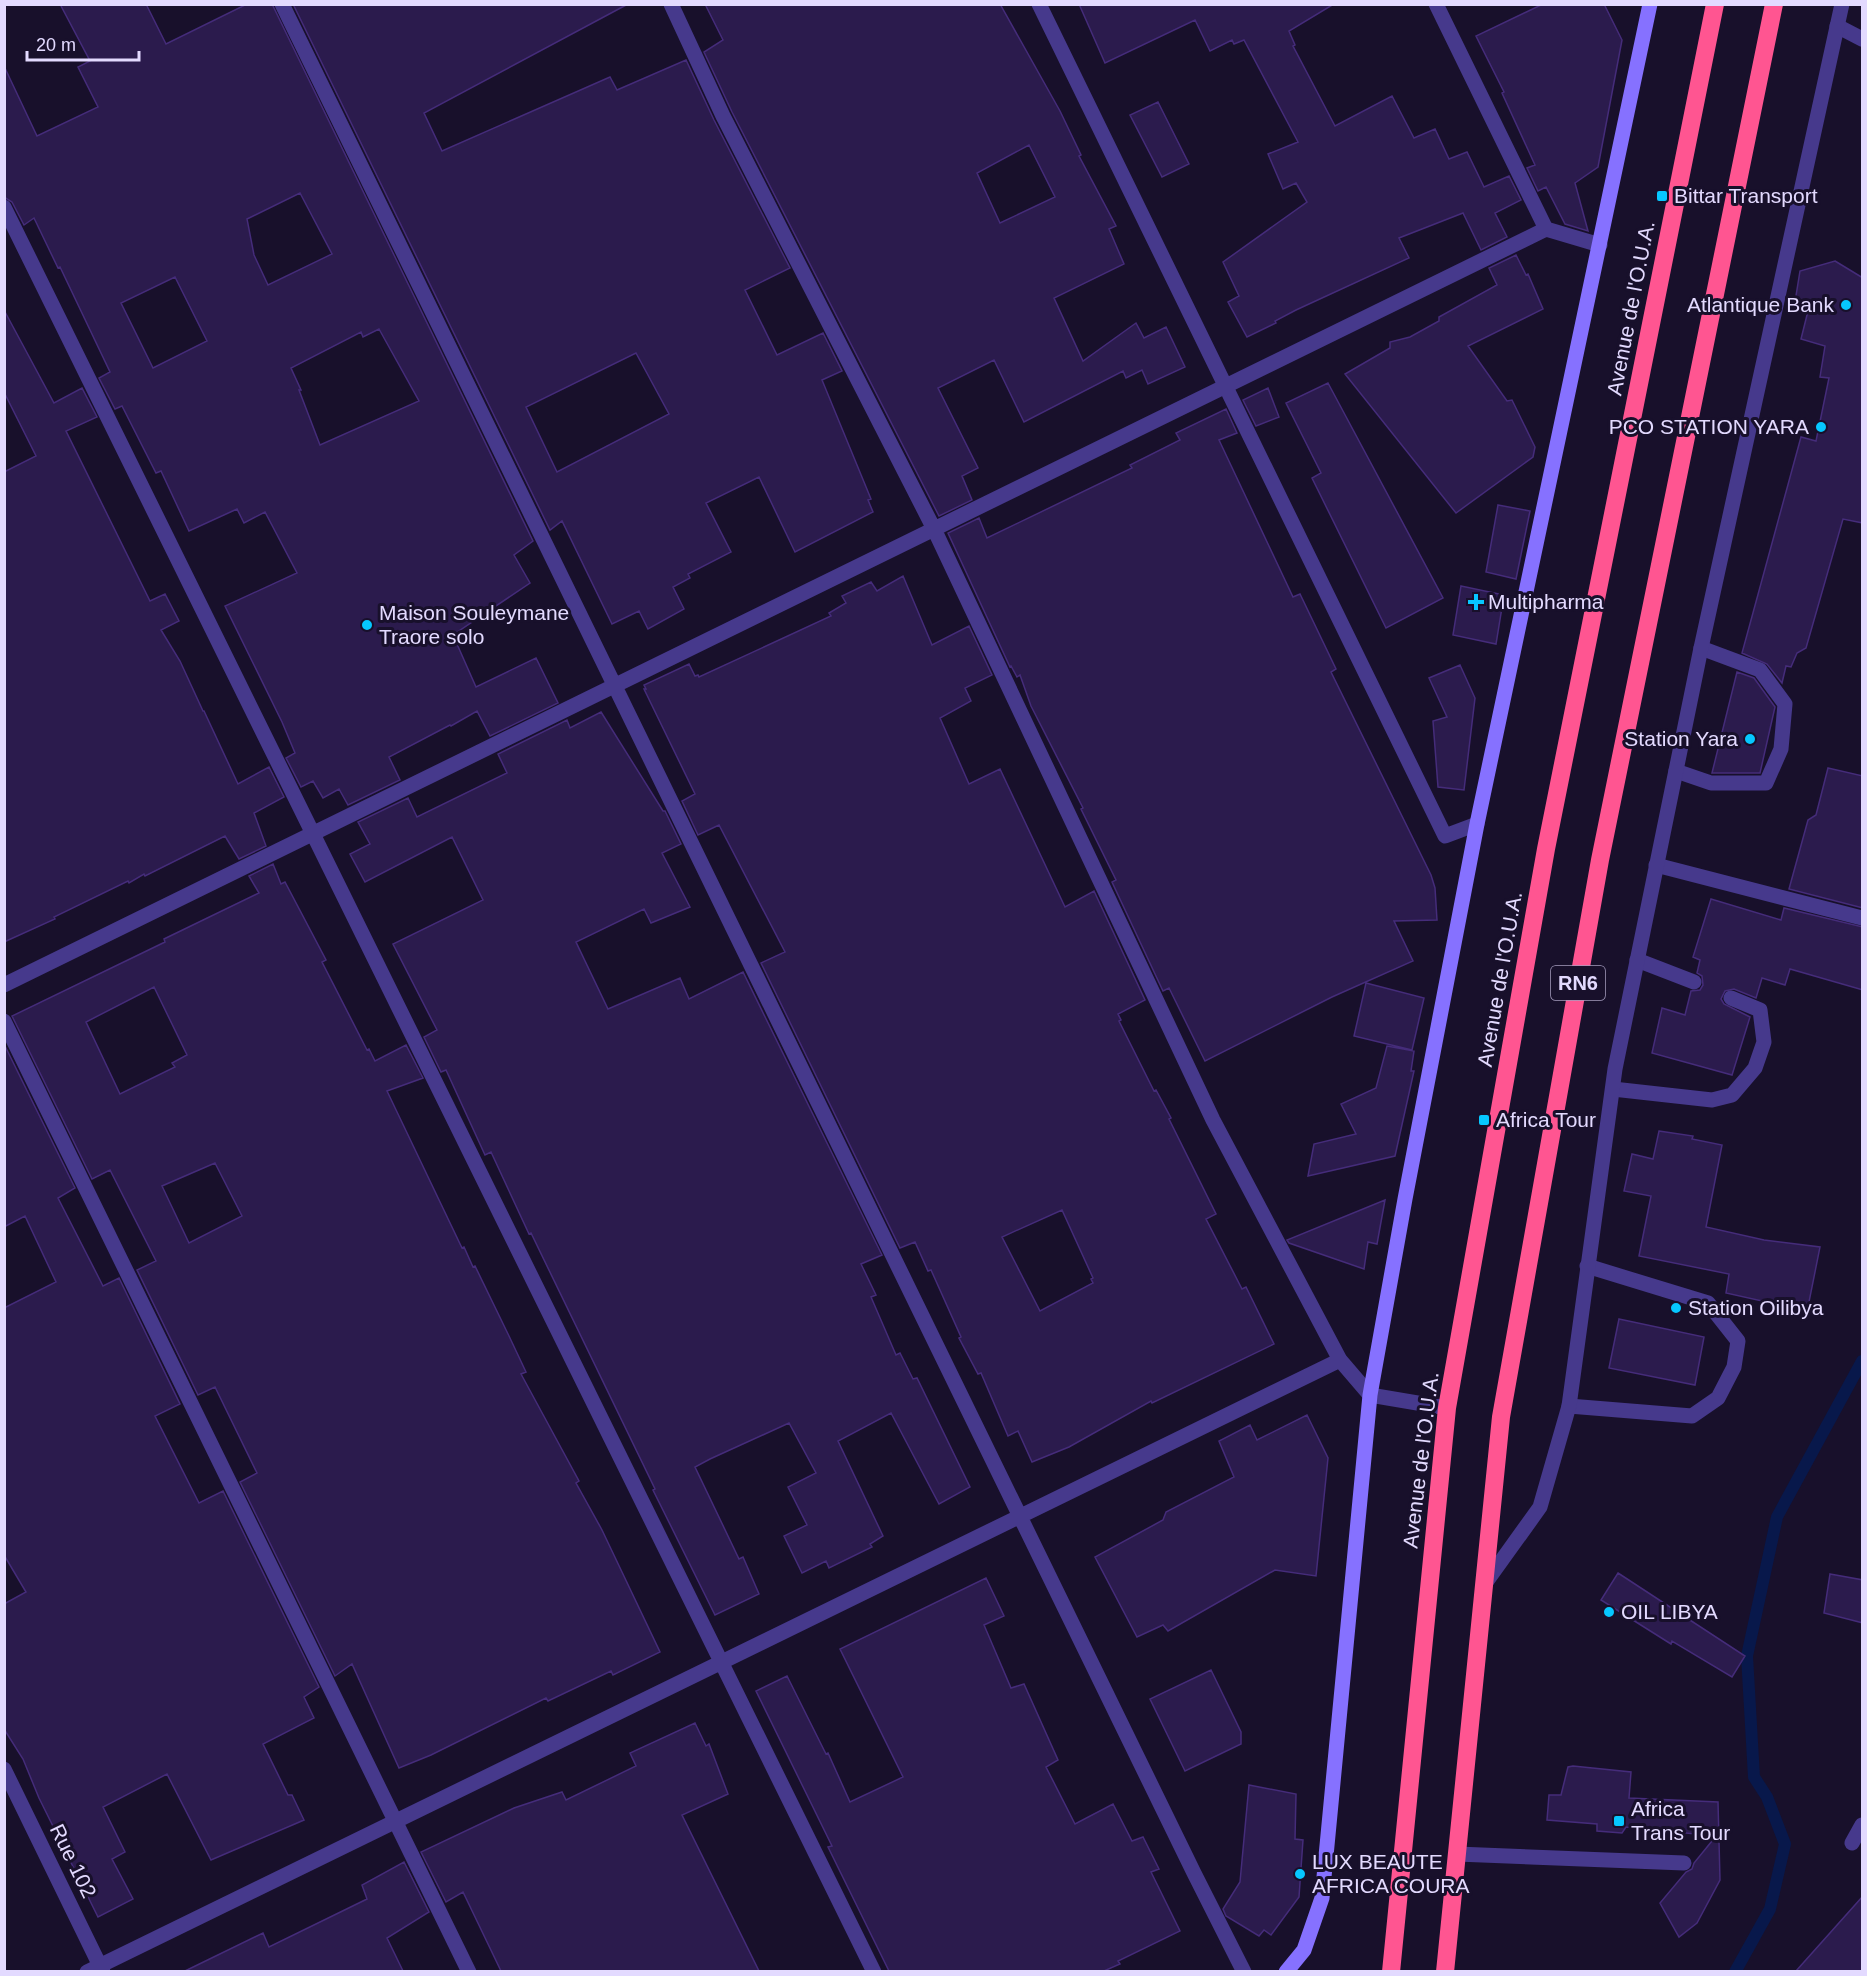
<svg xmlns="http://www.w3.org/2000/svg" width="1867" height="1976" font-family="Arial,sans-serif">
<style>
.lines{fill:none;stroke-linecap:round;stroke-linejoin:round}
.stream{stroke:#08184b;stroke-width:12}
.building{fill:#2b1b4d;stroke:#452c7a;stroke-width:1.5;fill-rule:evenodd}
.lane{stroke:#46398c;stroke-width:15}
.street{stroke:#46398c;stroke-width:15}
.secondary{stroke:#8671ff;stroke-width:15}
.highway{stroke:#ff5591;stroke-width:18}
.poi-dot{fill:#06c7ff;stroke:#18102b;stroke-width:2}
.labels{text-anchor:middle;stroke-width:6;stroke-linejoin:round;paint-order:stroke}
.shield{fill:#18102b;stroke:#a69dbf;stroke-width:1.5}
.shield-label{font-size:20px;font-weight:bold;fill:#e3daff}
.poi-label{font-size:21px;fill:#e3daff;stroke:#18102b;text-anchor:start}
.street-label{font-size:21px;fill:#e3daff;stroke:#18102b}
</style>
<rect width="100%" height="100%" fill="#18102b"/>
<g class="lines">
<path class="stream" d="M1735 1972 1770 1909 1785 1844 1767 1797 1754 1777 1747 1656 1777 1517 1862 1361"/>
</g>
<path class="building" d="M60 4H146L166 44 247 4H272L533 541 514 555 530 583 453 635 476 687 536 658 558 703 490 736 477 711 451 726 450 725 389 757 400 780 348 805 339 789 323 798 313 781 301 787 286 758 295 753 282 722 225 606 297 573 265 512 244 523 237 509 189 531 161 471 156 473 122 406 115 409 99 378 110 372 60 267 58 268 34 218 24 225 12 202 4 197V66L37 136 98 107 78 67 90 61ZM300 193 332 254 268 285 254 255 247 219ZM175 277 207 341 153 368 121 303ZM379 329 419 401 320 445 299 390H301L291 368 361 332 363 337Z
M293 4H628L424 113 442 151 610 77 617 90 686 60 714 120 790 268 745 290 777 355 823 333 842 371 822 380 871 499 868 500 873 512 795 552 759 477 706 503 731 552 688 574 690 578 673 587 684 609 648 629 639 611 612 624 562 521 550 530ZM636 353 669 414 557 472 526 407Z
M705 4H1000L1060 111 1081 155 1079 156 1116 226 1109 229 1124 264 1054 298 1083 361 1136 323 1144 338 1166 327 1185 367 1148 384 1142 370 1126 378 1123 371 1024 422 994 360 938 388 978 468 962 476 972 500 939 516 732 112 704 52 723 40ZM1029 145 1055 197 1000 223 977 173Z
M1079 4H1334L1289 31 1295 45 1293 46 1335 126 1392 96 1414 138 1435 129 1449 159 1467 152 1484 187 1509 176 1521 200 1495 213 1507 237 1481 250 1463 213 1399 238 1409 258 1296 310 1275 321 1276 323 1247 337 1228 302 1239 296 1223 262 1307 202 1296 183 1283 189 1268 154 1298 142 1244 40 1234 44 1232 40 1210 51 1195 20 1105 63Z
M1543 4H1604L1622 40 1598 167 1575 183 1588 231 1565 224 1546 187 1538 191 1527 168 1535 165 1502 93 1504 92 1476 36Z
M1158 102 1189 164 1162 177 1130 115Z
M1516 255 1526 275 1528 274 1543 309 1468 346 1507 401 1512 400 1535 447 1533 457 1456 513 1345 374 1390 348V342L1410 337 1439 321V317L1497 285 1489 268Z
M1835 261 1863 278V523L1843 519 1806 648 1797 653 1791 667 1786 666 1782 683 1767 664 1742 653 1801 437 1816 441 1829 378 1820 377 1825 346 1801 339 1808 311 1795 302 1800 271Z
M4 310 54 403 82 388 97 417 66 431 150 601 165 594 179 621 161 630 180 661 203 711H204L238 784 269 767 284 797 254 813 266 846 239 859 225 836 145 876 144 874 129 883 128 881 54 917 55 919 4 942V472L36 456 4 392Z
M1328 383 1443 598 1386 628 1312 478 1321 473 1286 403Z
M1268 388 1279 417 1256 426 1243 400Z
M1226 409 1237 433 1219 440 1293 597 1300 594 1336 669 1331 672 1431 875 1435 888 1437 920 1394 921 1413 961 1332 997 1205 1061 1169 988 1163 991 1112 882 1116 880 1081 809 1083 808 1031 706 1020 675 1017 677 1011 666 1010 667 948 533 979 518 987 538 1132 468 1130 465 1180 440 1176 433Z
M1498 505 1530 511 1516 579 1486 572Z
M903 576 932 645 969 626 992 675 965 688 971 701 940 718 969 784 1000 769 1065 907 1094 891 1145 1000 1118 1014 1121 1020 1119 1021 1154 1091 1156 1090 1171 1118 1169 1119 1216 1214 1206 1219 1242 1289 1246 1287 1274 1344 1152 1403 1151 1401 1069 1447 1032 1462 1018 1431 1008 1436 981 1373 978 1374 959 1338 961 1337 931 1270 928 1271 915 1242 900 1248 761 963 785 952 719 825 698 835 682 801 695 794 644 689H646L644 685 689 664 695 676 698 675 699 677 831 616 829 613 846 603 842 596 871 582 877 591ZM1062 1210 1093 1278 1091 1279 1093 1283 1040 1311 1002 1237Z
M1461 586 1504 595 1496 644 1453 635Z
M1460 665 1475 698 1464 790 1438 787 1433 721 1447 717 1429 678Z
M1737 672 1754 678 1775 707 1760 773H1712Z
M601 712 663 811H665L681 844 662 853 690 907 651 923 644 909 576 942 608 1009 680 978 689 999 743 972 882 1255 861 1264 876 1295 871 1297 896 1355 900 1353 913 1379 917 1378 970 1487 939 1504 891 1413 838 1441 883 1536 870 1544 872 1547 829 1568 826 1561 802 1573 784 1536 807 1525 788 1487 816 1473 789 1423 710 1459 695 1467 739 1559 743 1557 759 1594 715 1615 653 1490 655 1489 531 1233 529 1234 491 1152 485 1155 446 1070 441 1072 424 1037 437 1030 393 944 483 900 452 837 365 882 350 854 370 844 358 822 408 798 417 817 507 773 498 754 567 720 570 728Z
M1828 768 1863 776V908L1789 889 1808 820 1816 815Z
M273 864 281 884 285 882 326 960 322 962 367 1050 369 1049 375 1061 406 1045 423 1078 387 1091 462 1248 464 1247 473 1267 475 1266 509 1336 526 1372 521 1374 579 1481 576 1483 602 1530 660 1652 613 1675 611 1671 548 1701 546 1698 431 1755 399 1768 352 1664 335 1676 240 1482 257 1473 215 1387 198 1395 137 1270 156 1261 110 1170 92 1179 12 1016 165 942 164 939 259 893 249 876ZM154 987 187 1055 172 1063 175 1067 120 1094 86 1022ZM215 1163 242 1216 189 1243 162 1186Z
M1711 899 1781 920 1784 908 1863 927V990L1790 969 1785 985 1762 978 1756 998 1734 989 1725 991 1721 999 1724 1004 1750 1017 1732 1075 1652 1053 1662 1008 1685 1015 1691 991 1700 990 1703 985 1702 976 1697 973 1700 960 1693 957Z
M1366 983 1424 998 1412 1050 1354 1036Z
M4 1044 75 1188 58 1198 103 1286 119 1278 180 1404 155 1416 199 1503 223 1491 319 1687 304 1697 314 1718 263 1744 288 1795H292L304 1820 211 1860 167 1774 103 1807 125 1852 112 1859 133 1899 98 1917 39 1798 23 1759 4 1729V1604L26 1592 4 1555V1308L56 1282 25 1216 4 1227Z
M1387 1046 1414 1051 1411 1071H1414L1395 1156 1308 1176 1314 1144 1356 1134 1341 1104 1376 1088Z
M1659 1131 1693 1136 1692 1139 1722 1145 1706 1227 1764 1240 1820 1247 1808 1307 1795 1305 1793 1308 1726 1293 1729 1274 1639 1256 1651 1196 1624 1191 1632 1154 1653 1159Z
M1385 1200 1377 1244 1368 1242 1364 1269 1289 1243 1287 1240Z
M1619 1319 1704 1337 1695 1385 1609 1368Z
M1307 1415 1328 1458 1316 1576 1275 1570 1168 1631 1163 1625 1137 1637 1095 1557 1163 1520 1166 1512 1234 1477 1219 1441 1250 1425 1257 1440Z
M1618 1573 1745 1656 1732 1677 1672 1641 1671 1644 1601 1600Z
M1830 1574 1863 1580V1623L1824 1613Z
M986 1578 1004 1616 984 1625 1011 1688 1024 1684 1058 1760 1046 1767 1075 1824 1113 1804 1132 1841 1143 1837 1159 1869 1151 1872 1180 1931 1118 1961 1120 1964 1104 1971H889L828 1847 832 1846 756 1691 787 1676 826 1754 828 1753 850 1802 903 1777 840 1649Z
M1211 1670 1241 1732V1744L1185 1771 1150 1699Z
M695 1723 706 1746 709 1744 728 1794 682 1815 759 1971H501L463 1892 446 1902 421 1852 514 1808 562 1792 566 1800 636 1766 630 1753Z
M1573 1766 1631 1772 1629 1798 1718 1802 1720 1880 1697 1923 1679 1937 1660 1903 1686 1872 1692 1869 1694 1863 1716 1836 1626 1827 1622 1833 1597 1831V1824L1547 1820 1549 1795H1561L1568 1767Z
M1249 1785 1296 1794 1295 1839 1303 1840 1299 1897 1271 1935 1264 1930 1259 1936 1226 1916 1223 1909 1240 1882Z
M404 1862 429 1912 387 1938 403 1971H185L263 1933 269 1947 367 1899 362 1885Z
M1863 1896V1971H1796Z"/>
<g class="lines">
<path class="lane" d="M1837 26 1862 39
M1676 771 1711 783H1766L1781 749 1785 704 1760 670 1701 648
M1656 865 1862 918
M1637 960 1694 982
M1613 1089 1712 1100 1732 1095 1755 1068 1764 1042 1760 1010 1731 998
M1569 1406 1692 1416 1718 1398 1734 1367 1738 1341 1708 1303 1587 1266
M1457 1854 1684 1863"/>
<path class="street" d="M282 4 1194 1873 1244 1972
M671 4 723 116 934 529 1213 1120 1340 1360 1370 1395 1447 1408
M1039 4 1445 836 1477 824
M1436 4 1546 229
M4 207 874 1972
M4 985 1546 229 1600 245
M4 1021 469 1972
M1484 1585 1540 1507 1569 1406 1615 1069 1701 648 1842 4
M4 1769 103 1972
M1852 1843 1862 1825
M87 1972 1340 1360"/>
<path class="secondary" d="M1286 1972 1304 1950 1322 1898 1370 1395 1405 1199 1477 824 1650 4"/>
<path class="highway" d="M1391 1972 1447 1408 1546 849 1715 4
M1445 1972 1501 1417 1600 860 1774 4"/>
</g>
<g class="poi-dot">
<rect x="1656" y="190" width="12" height="12" rx="3"/>
<circle cx="1846" cy="305" r="6"/>
<circle cx="1821" cy="427" r="6"/>
<path d="M1473 593h6v6h6v6h-6v6h-6v-6h-6v-6h6z"/>
<circle cx="367" cy="625" r="6"/>
<circle cx="1750" cy="739" r="6"/>
<rect x="1478" y="1114" width="12" height="12" rx="3"/>
<circle cx="1676" cy="1308" r="6"/>
<circle cx="1609" cy="1612" r="6"/>
<rect x="1613" y="1815" width="12" height="12" rx="3"/>
<circle cx="1300" cy="1874" r="6"/>
</g>
<g class="labels">
<rect class="shield" x="1551" y="966" width="54" height="34" rx="4.5"/>
<g class="shield-label">
<text x="1578" y="990">RN6</text>
</g>
<g class="poi-label">
<text x="1674" y="203">Bittar Transport</text>
<text x="1834" y="312" text-anchor="end">Atlantique Bank</text>
<text x="1809" y="434" text-anchor="end">PCO STATION YARA</text>
<text x="1488" y="609">Multipharma</text>
<text x="379" y="620">Maison Souleymane<tspan x="379" dy="24">Traore solo</tspan></text>
<text x="1738" y="746" text-anchor="end">Station Yara</text>
<text x="1496" y="1127">Africa Tour</text>
<text x="1688" y="1315">Station Oilibya</text>
<text x="1621" y="1619">OIL LIBYA</text>
<text x="1631" y="1816">Africa<tspan x="1631" dy="24">Trans Tour</tspan></text>
<text x="1312" y="1869">LUX BEAUTE<tspan x="1312" dy="24">AFRICA COURA</tspan></text>
</g>
<g class="street-label">
<text transform="translate(1631 308) rotate(-79)" y="7">Avenue de l'O.U.A.</text>
<text transform="translate(1500 979) rotate(-80)" y="7">Avenue de l'O.U.A.</text>
<text transform="translate(1421 1460) rotate(-83)" y="7">Avenue de l'O.U.A.</text>
<text transform="translate(73 1861) rotate(64)" y="7">Rue 102</text>
</g>
</g>
<rect width="1867" height="1976" fill="none" stroke="#e3daff" stroke-width="12"/>
<path d="M27 51v9h112v-9" fill="none" stroke="#e3daff" stroke-width="3"/>
<text x="36" y="51" font-size="18" fill="#e3daff" stroke="#18102b" stroke-width="4.5" paint-order="stroke">20 m</text>
</svg>
